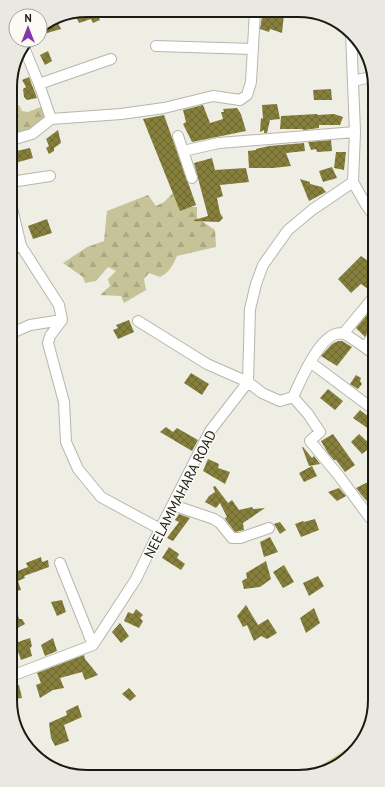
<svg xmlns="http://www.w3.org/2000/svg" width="385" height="787" font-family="'PT Sans',sans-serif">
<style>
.forest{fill:url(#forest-firs)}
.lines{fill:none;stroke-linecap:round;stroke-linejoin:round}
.canal{stroke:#d8d18b;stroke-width:8}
.building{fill:url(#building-cross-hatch)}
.minor-casing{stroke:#b6b6ae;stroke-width:12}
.minor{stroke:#fff;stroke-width:10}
.labels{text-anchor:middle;stroke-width:3;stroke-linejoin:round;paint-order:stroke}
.street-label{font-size:14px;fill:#1a1a17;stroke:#fcfbf3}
.rim{fill:none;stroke:#1a1a17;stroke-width:2}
</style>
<defs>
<pattern id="forest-firs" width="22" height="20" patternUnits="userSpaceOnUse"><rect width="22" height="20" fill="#c6c398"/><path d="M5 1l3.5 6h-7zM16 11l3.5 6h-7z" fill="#aaa782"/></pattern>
<pattern id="building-cross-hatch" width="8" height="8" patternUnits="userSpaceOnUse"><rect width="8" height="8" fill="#867f3b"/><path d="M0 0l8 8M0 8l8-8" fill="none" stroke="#6d6731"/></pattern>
</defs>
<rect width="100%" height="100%" fill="#eeeee5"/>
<path class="forest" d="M19 105 22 111 28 112 43 106 47 118 29 133 11 140V109Z
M174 192 180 206 197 207V218L215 230 216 247 177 256C173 265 169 273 160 277L149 273 144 279 146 290 124 303 121 296 100 295 110 286 108 279 116 271 108 267 96 281 85 283 83 277 63 263 87 247 104 241 107 211 148 195 156 206 164 202Z"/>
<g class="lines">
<path class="canal" d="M312 773 324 768 359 746"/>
</g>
<path class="building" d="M87 10H95L100 20 93 23 91 19 79 23 75 15Z
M263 11 284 14 282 33 270 29 269 32 260 29Z
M57 21 61 29 40 35V28Z
M48 51 52 61 45 65 40 55Z
M29 77 37 98 27 100 24 97 23 89 26 87 22 80Z
M331 89 332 100H314L313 90Z
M277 104 280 119 270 120 267 133H264V130L260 132 261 118 263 119 262 105Z
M203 105 210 123 223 119 221 112H224L223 109 237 108 241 114 246 131 192 142 183 124 186 122 183 110Z
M317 114 318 115 334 114 343 117 340 125H319V128L304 130 302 129H280L281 116Z
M164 115 196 205 180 211 143 119Z
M58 130 61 143 54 148V151L49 154 46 148 49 146 46 139Z
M331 140 332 151 317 152 316 149 311 150 308 142Z
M304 143 305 151 286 153 291 166 273 168H249L248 151 256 150V149L269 146Z
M30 148 33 158 15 163 12 152Z
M336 152H346L344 170 334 168Z
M212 158 215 170 246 168 249 182 220 185 223 196 217 198 220 213 223 218 219 222 194 221V220L208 216 194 163Z
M332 167 337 178 323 182 319 171Z
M300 179 310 182V184L322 187 326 192 309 201Z
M47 219 52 233 33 239 28 226Z
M361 256 370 262 372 292 361 284 351 293 338 279Z
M372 309 373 330 368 332 365 337 356 328Z
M129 320 134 332 118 339 113 330 118 328 116 325Z
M338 341H342L352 347 337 366 321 356 332 344Z
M191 373 209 384 202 395 184 383Z
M356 375 361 378 360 381 362 384 358 389 350 384Z
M328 389 343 401 335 410 320 398Z
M360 410 373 420V432L353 418Z
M166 427 173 432 177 428 198 440 192 451 160 432Z
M333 434 355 465 345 472 336 460H334L328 453 321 441Z
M359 434 372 446 362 454 351 442Z
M302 447H303L312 458 314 456 320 464 309 466Z
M208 459 219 464 218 468 230 472 225 484 203 471Z
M312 466 317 476 304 482 299 473Z
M370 481 373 484 374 508 364 498 356 488Z
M215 486 228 503 232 500 239 510 252 507 253 509 265 508 243 523 244 530 235 532 226 520 225 518 227 517 220 503 216 508 205 502 209 496 215 492 213 487Z
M339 488 346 496 337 501 328 492Z
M179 514 190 518 173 541 167 538 179 522 175 520Z
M315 519 319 530 301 537 295 524 303 521 304 522Z
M280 522 286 530 280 534 274 524Z
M270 537 278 552 264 557 260 542Z
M169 547 179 554 177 558 185 564 181 570 162 558Z
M41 557 42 562 48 560 49 567 24 576 25 578 18 581 21 590 13 592V569L15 572 28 567 26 563Z
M266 561 271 579 260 587 244 589 242 581 247 578 246 573Z
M284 565 294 582 283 588 273 572Z
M318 576 324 586 309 596 303 583Z
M62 600 66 612 57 616 51 602Z
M16 605 19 619H22L25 624 14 630 13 606Z
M246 605 258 625 268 619 277 633 267 639 261 636 254 641 247 625 243 627 237 616Z
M314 608 320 623 306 633 300 618Z
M136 609 143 615 140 618 143 621 139 628 124 621 128 612 133 614Z
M120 623 129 636 121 643 112 632Z
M30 638 32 646 30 648 32 656 21 660 15 643Z
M53 638 57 651 45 656 41 645Z
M84 655 85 659 98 675 85 680 82 672 60 678 64 688 53 690 40 698 36 685 41 683 37 673Z
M19 685 22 698 14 699V686Z
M129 688 136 696 130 701 122 694Z
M78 705 82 717 64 725 69 741 55 746 51 738 49 723 67 715 66 711Z"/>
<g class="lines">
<g class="minor-casing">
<path id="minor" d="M129 10 131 12
M156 46 253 49
M353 81 371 77
M39 84 111 59
M51 119 121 114 164 108 213 96 240 100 247 95 251 82 255 11
M178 136 192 178
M11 140 32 134 51 119 39 84 25 50
M183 151 219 143 355 132
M11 182 50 176
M353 182 366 205 372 213
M11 204 21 246 12 249
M21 246 59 305 62 320 50 336 48 343 64 402 66 442 78 469 101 497 160 529
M138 321 207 364 248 382 262 393 280 401 293 397C300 382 322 327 344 334 353 338 365 348 373 353
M12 333 30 325 62 320
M343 334 372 299
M365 347 373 336
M310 362 373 409
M293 397 308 414 320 432 310 441 339 476 370 518 374 514
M173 505 214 519 220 523 232 538H240L269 528
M60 563 93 645
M14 675 93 645 136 579 160 529 210 431 248 382 250 309 256 284 263 265 288 230 312 210 353 182 355 132 351 33"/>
</g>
<use href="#minor" class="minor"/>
</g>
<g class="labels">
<g class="street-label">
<text transform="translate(180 494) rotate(-63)" y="5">NEELAMMAHARA ROAD</text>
</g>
</g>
<path d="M0 0H385V787H0ZM87 17H298A70 70 0 0 1 368 87V700A70 70 0 0 1 298 770H87A70 70 0 0 1 17 700V87A70 70 0 0 1 87 17Z" fill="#eae9e1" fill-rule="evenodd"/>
<path class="rim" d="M87 17H298A70 70 0 0 1 368 87V700A70 70 0 0 1 298 770H87A70 70 0 0 1 17 700V87A70 70 0 0 1 87 17Z"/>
<g transform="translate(28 28)"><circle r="19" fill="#fcfbf3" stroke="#a2a19b"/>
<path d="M0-3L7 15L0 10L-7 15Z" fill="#8437a8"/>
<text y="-6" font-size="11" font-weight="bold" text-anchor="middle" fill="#1a1a17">N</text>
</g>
</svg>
